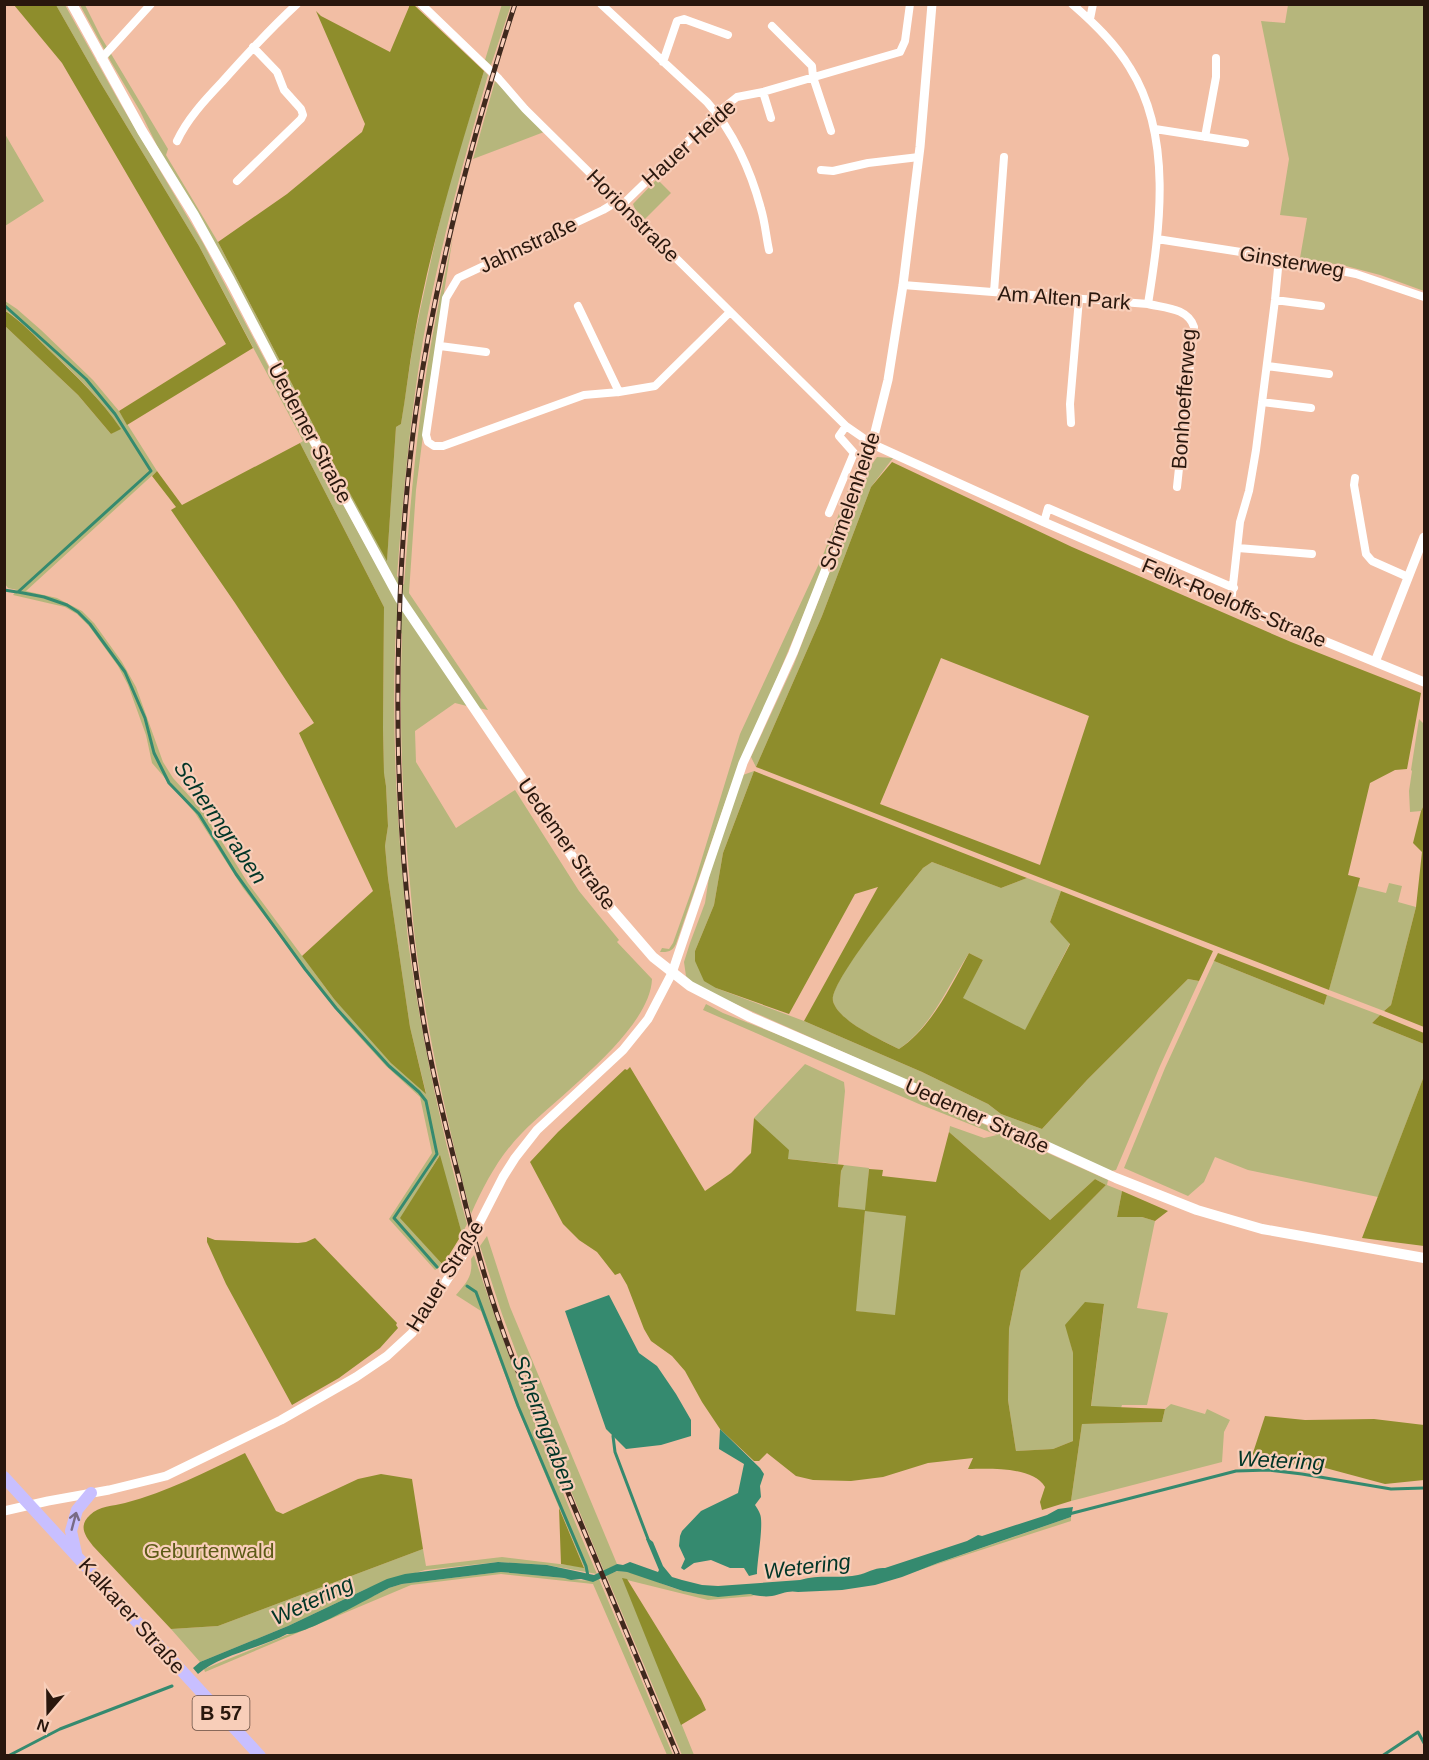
<svg xmlns="http://www.w3.org/2000/svg" width="1429" height="1760" font-family="Arial,sans-serif">
<style>
.green{fill:#b6b67c}
.forest{fill:#8e8d2c;fill-rule:evenodd}
.water{fill:#358a6f}
.lines{fill:none;stroke-linecap:round;stroke-linejoin:round}
.stream{stroke:#358a6f;stroke-width:3}
.minor{stroke:#fff;stroke-width:8}
.tertiary{stroke:#fff;stroke-width:9}
.secondary{stroke:#fff;stroke-width:10}
.primary{stroke:#c8bfff;stroke-width:12}
.rail-casing{stroke:#402a1e;stroke-width:5}
.rail{stroke:#f8ceb9;stroke-width:3;stroke-dasharray:9;stroke-linecap:butt}
.oneway{stroke:#786b86}
.labels{text-anchor:middle;stroke-width:4.5;stroke-linejoin:round;paint-order:stroke}
.shield{fill:#f8ceb9;stroke:#674e41;stroke-width:1.5}
.shield-label{font-size:20px;font-weight:bold;fill:#29170d}
.street-label{font-size:21px;fill:#29170d;stroke:#f8ceb9}
.park-label{font-size:21px;fill:#5c5b16;stroke:#f8ceb9}
.water-label{font-size:22px;font-style:italic;fill:#013527;stroke:#f8ceb9}
</style>
<rect width="100%" height="100%" fill="#f2bea4"/>
<path class="green" d="M502 4 511 5 491 65 485 60Z
M56 5H65L120 103 203 243 299 424 394 597 467 706 455 703 415 731 416 762 456 828 515 790 579 891 619 940 617 942 652 979C650 1031 557 1097 522 1133 499 1156 484 1185 471 1214 448 1126 428 1038 416 947 413 926 412 905 410 884 402 801 399 717 402 634L396 626C392 710 395 796 403 880 405 903 406 926 409 948 422 1041 442 1133 467 1224L462 1234 439 1156 401 1218 443 1265 435 1270 389 1219 432 1153 420 1097 386 1066 345 1021 243 888 195 813 152 763 146 735 128 685 118 666 89 626 77 614 65 607 13 595 17 590 8 588 5 584V326L78 395 111 434 120 428C101 399 75 374 49 350 35 336 21 321 5 310V301L17 309 41 330 93 380 119 411 157 471 26 591 57 598 82 611 94 623 122 662 136 687 163 762 173 778 202 810 248 883 334 999 426 1093 410 1027 388 878 385 846 388 826 386 786 384 774 383 726 384 607 300 443 303 441 199 246 100 82Z
M80 5H85L101 37 168 149 166 155 218 242 329 455 387 560 396 427 401 424 414 338 437 233 453 170 484 71 488 75C463 163 439 250 423 340 410 418 403 497 397 576L404 585C411 494 419 402 437 312 442 286 448 261 453 236L429 388 416 490 409 593 488 710 478 708 403 596 162 156 140 111 111 62Z
M1288 5H1424V291L1380 275 1346 266 1300 258 1307 218 1280 215 1289 159 1261 21 1285 23Z
M495 81 544 132 473 159Z
M5 134 44 201 5 226H4Z
M657 179 671 193 645 219 635 209 633 204Z
M862 454 864 457 815 587 727 797 676 944C672 952 668 952 660 952L662 948 669 949 673 943 695 881 740 734 823 555Z
M877 457 893 458 871 487 822 616 756 767 751 757 794 664 870 467Z
M1419 719 1424 724V805L1421 811 1410 812 1409 791 1412 771 1411 770Z
M754 771 723 853 714 905 695 951 716 988 804 1021 922 1072 988 1104 1001 1114 1042 1129 1087 1080 1188 979 1199 981 1160 1066 1116 1170 1111 1171 713 994 694 984 686 976 684 962 690 943 705 903 710 871 743 775Z
M932 862 1001 888 1027 878 1061 891 1050 922 1070 943 1025 1031 962 998 983 960 969 953C947 987 933 1025 899 1049 882 1040 838 1022 833 1001 828 982 908 887 923 868Z
M1389 883 1402 886 1398 902 1416 907 1391 1005 1384 1011 1329 990 1357 886 1386 893Z
M1214 961 1324 1005 1327 995 1380 1015 1372 1023 1424 1044V1076L1378 1197 1248 1170 1215 1157 1204 1182 1188 1196 1124 1168 1165 1068Z
M706 1004 723 1013 830 1055 1108 1180 1107 1185 1122 1191 1117 1217H1142L1155 1221 1137 1308 1168 1313 1147 1405H1122L1121 1408 1091 1407 1104 1305 1066 1325 1073 1353V1441L1053 1449 1016 1451 1008 1400 1009 1329 1021 1271 1106 1185 1095 1179 1050 1220 949 1132 950 1126 984 1138 997 1135 919 1104 703 1010Z
M805 1064 844 1082 845 1091 838 1164 788 1159 754 1118Z
M844 1165 869 1168 866 1210 907 1216 896 1316 855 1311 865 1211 838 1207 841 1171Z
M487 1236 510 1307 617 1564 604 1571 536 1406 502 1314 480 1246Z
M474 1255C510 1364 552 1469 597 1574L547 1565 498 1562 425 1570 368 1588 288 1626 200 1662 171 1629 218 1626 423 1549 426 1566 502 1557 584 1567 517 1407 481 1311 456 1295C467 1282 473 1276 471 1259Z
M1171 1404 1205 1414 1207 1409 1230 1420 1224 1432 1222 1462 1071 1501 1082 1424 1162 1422 1165 1409Z
M1071 1517V1521L910 1573Z
M618 1571C639 1572 659 1584 680 1590 704 1597 726 1596 750 1594L754 1596 708 1600 623 1579 694 1755H682L606 1575Z
M501 1572 564 1578C572 1580 592 1582 599 1579L673 1755H667L593 1584 501 1574 411 1585 205 1672 204 1669 336 1615 389 1588 402 1584Z"/>
<path class="forest" d="M14 5H56L100 82 199 246 253 348 127 425 119 411 226 344 62 63Z
M409 5H414L484 71C457 159 430 247 414 338 409 366 406 395 401 424L396 427 387 561 329 455 218 242 287 194 362 132 365 124 316 11 321 16 390 52 409 7Z
M4 310C21 321 35 336 49 350 75 375 101 399 121 429L111 434 78 395 5 326Z
M300 443 384 607 383 727 384 773 386 786 388 826 385 846 388 878 410 1027 426 1094 391 1063 334 999 302 956 373 891 299 733 314 723 235 603 171 510 176 507 152 476 157 471 182 505Z
M892 462 1072 547 1291 642 1421 693 1407 769 1395 770 1370 783 1348 875 1360 878 1329 990 756 767 822 616 871 487ZM941 658 1089 716 1040 865 880 804Z
M754 771 1027 878 1001 888 932 862 923 868C908 887 829 982 833 1001 838 1021 881 1040 899 1049 931 1028 951 986 969 953L983 960 963 998 1025 1030 1070 944 1050 922 1061 891 1213 951 1199 981 1188 979 1087 1080 1042 1129 1001 1114 988 1104 922 1072 804 1021 878 887 855 894 789 1014 716 988 704 981 695 961V951L714 905 723 853Z
M1424 805V1027L1384 1011 1391 1005 1416 907 1422 852 1413 843 1421 811Z
M1218 953 1327 995 1324 1005 1214 961Z
M1380 1015 1424 1033V1044L1372 1023Z
M630 1067 705 1191 731 1173 751 1153 754 1118 789 1150 788 1159 844 1165 841 1171 838 1207 865 1210 869 1169 883 1170 882 1176 936 1182 949 1132 1050 1220 1095 1179 1106 1185 1021 1271 1009 1329 1008 1400 1016 1451 1053 1449 1073 1441V1353L1065 1325 1085 1302 1104 1304 1091 1406 1165 1409 1162 1422 1082 1424 1071 1501 1042 1510 1040 1502 1045 1487C1033 1466 989 1469 968 1469L973 1458 928 1463 883 1477 851 1481 813 1480 796 1476 767 1453 759 1461H754L720 1429 702 1402 685 1371 672 1356 651 1341 644 1329 627 1285 620 1273 615 1275 597 1252 579 1240 563 1224 530 1162 558 1132 625 1069 627 1070ZM865 1211 906 1216 895 1315 856 1311Z
M1424 1076V1246L1362 1238Z
M440 1155 462 1234 443 1265 400 1218Z
M1122 1191 1168 1211 1155 1221 1142 1217H1117Z
M207 1237 215 1240 298 1243 306 1242 315 1238 397 1323 396 1325 398 1328 380 1348 339 1378 292 1405 226 1284 207 1242Z
M1265 1416 1305 1420 1374 1419 1424 1425V1480L1385 1484 1318 1466 1250 1462Z
M245 1453 276 1511 283 1514 358 1479 381 1474 412 1479 423 1549 218 1626 171 1629 93 1546C85 1536 78 1526 90 1515 99 1506 113 1506 125 1503 167 1492 206 1472 245 1453Z
M559 1508 584 1568 561 1564Z
M622 1578 627 1579 701 1699 706 1710 681 1725Z"/>
<path class="water" d="M609 1295 639 1353 657 1366 676 1394 691 1420V1436L661 1445 626 1449 606 1429 565 1311Z
M720 1429 760 1468 764 1474 760 1486 761 1497 755 1505C757 1508 759 1511 760 1514 764 1523 757 1562 757 1574L749 1576 744 1568H730L711 1560 694 1563 684 1570 681 1568 685 1559 679 1546 680 1536 682 1531 701 1511 738 1493 744 1464 719 1449Z
M1073 1507 1071 1517 938 1563 902 1577 875 1585 842 1590 798 1592C788 1590 781 1594 772 1596 765 1597 756 1596 750 1594L718 1597 698 1594 683 1591 627 1572 617 1571 593 1582 581 1579 571 1580 564 1578 501 1572 402 1584 389 1588C371 1597 303 1636 287 1634 261 1648 220 1655 198 1674L193 1668 200 1662 288 1626 387 1579 405 1574 498 1562 547 1565 594 1575 617 1564 623 1565 630 1562 658 1572 659 1570 646 1539 648 1538 653 1542 663 1566 672 1577 682 1580 702 1585 718 1586 800 1580C819 1574 838 1579 858 1575 867 1573 876 1567 885 1568L967 1541 978 1535 982 1536 1047 1515 1058 1509Z"/>
<g class="lines">
<path class="stream" d="M4 305 86 379 115 414 151 471 18 592 44 597 67 605 78 612 90 624 125 672 145 718 154 753 169 783 199 814 236 874 305 969 336 1008 389 1066 419 1092 426 1101 437 1154 394 1218 437 1267
M4 590 17 592
M467 1286 476 1292 518 1406 586 1566 588 1576
M613 1436 615 1452 648 1539
M1069 1514 1236 1471 1269 1470 1302 1474 1391 1489 1424 1488
M8 1756 60 1729 172 1686
M1382 1756 1418 1732 1424 1743"/>
<path class="minor" d="M421 4 499 79 525 109 846 426 872 444
M601 4 707 102C733 131 751 171 761 209 765 222 766 236 769 250
M1090 19 1093 4
M772 26 812 66 813 77 831 131
M101 59 151 4
M663 62 677 21 684 19 728 35
M763 92 771 118
M1155 129 1245 143
M1205 137 1216 77V58
M177 141C187 119 205 100 222 82 246 55 270 29 297 4
M821 170 833 171 868 163 919 157
M237 181 301 119 303 115 301 109 284 90 277 72 253 47
M618 201 603 210 458 278 446 298 426 435 428 442 434 446H443L584 395 619 392 655 386 730 312
M622 205 717 113 737 97 763 92 900 52 905 41 910 4
M1157 239 1279 258 1356 274 1424 297
M903 285 1148 304C1160 229 1173 136 1130 68 1115 43 1094 23 1072 4
M994 292 1004 157
M1275 300 1321 306
M1148 304C1165 308 1188 308 1194 327L1177 487
M578 306 619 392
M440 346 486 352
M1267 366 1329 374
M1262 402 1311 408
M1071 423 1070 404 1079 299
M1355 478 1354 485 1366 554 1372 561 1408 577
M829 513 854 453 839 436 846 426
M1044 522 1048 508 1234 588
M1238 548 1312 554
M1231 603 1240 522 1249 491 1256 450 1275 300 1279 258"/>
<path class="tertiary" d="M872 444 1044 522 1231 603 1424 682
M1375 662 1424 537
M4 1511 48 1501 109 1490 166 1476 281 1420 356 1377 387 1356 412 1333 429 1308 463 1255 503 1177 515 1158 537 1130 623 1050 648 1019 672 973 743 763 793 653 857 490 872 444 888 380 903 285 920 147 932 4"/>
<path class="secondary" d="M72 4 142 131 194 215 230 280 303 420 400 599 531 792 580 869 596 891 653 957 690 986 750 1017 1000 1125 1116 1178 1197 1210 1262 1229 1424 1258"/>
<path class="primary" d="M4 1477 260 1756
M76 1553 71 1531 77 1510 91 1493"/>
<g class="rail-casing">
<path id="rail" d="M515 4C472 137 436 272 416 411 406 483 401 555 399 628 395 759 401 889 423 1018 432 1072 445 1125 459 1178 471 1228 484 1278 501 1326 521 1384 546 1439 569 1495 605 1582 641 1669 678 1756"/>
</g>
<use href="#rail" class="rail"/>
</g>
<defs><path id="oneway-shaft" d="M-6 0H5M1.5-3L5.5 0L1.5 3" fill="none" stroke-width="1.6" stroke-linecap="round" stroke-linejoin="round" transform="scale(1.5)"/></defs>
<use class="oneway" href="#oneway-shaft" transform="translate(74 1521) rotate(-75)"/>
<g class="labels">
<rect class="shield" x="192.5" y="1696" width="57" height="34" rx="4.5"/>
<g class="shield-label">
<text x="221" y="1720">B 57</text>
</g>
<g class="street-label">
<text transform="translate(689 143) rotate(-42)" y="7">Hauer Heide</text>
<text transform="translate(633 216) rotate(45)" y="7">Horionstraße</text>
<text transform="translate(528 245) rotate(-25)" y="7">Jahnstraße</text>
<text transform="translate(1292 262) rotate(10)" y="7">Ginsterweg</text>
<text transform="translate(1064 298) rotate(4)" y="7">Am Alten Park</text>
<text transform="translate(1184 399) rotate(-86)" y="7">Bonhoefferweg</text>
<text transform="translate(310 433) rotate(62)" y="7">Uedemer Straße</text>
<text transform="translate(850 501) rotate(-71)" y="7">Schmelenheide</text>
<text transform="translate(1234 603) rotate(23)" y="7">Felix-Roeloffs-Straße</text>
<text transform="translate(567 844) rotate(55)" y="7">Uedemer Straße</text>
<text transform="translate(977 1116) rotate(24)" y="7">Uedemer Straße</text>
<text transform="translate(445 1276) rotate(-58)" y="7">Hauer Straße</text>
<text transform="translate(132 1616) rotate(48)" y="7">Kalkarer Straße</text>
</g>
<g class="park-label">
<text x="209" y="1558">Geburtenwald</text>
</g>
<g class="water-label">
<text transform="translate(221 822) rotate(55)" y="8">Schermgraben</text>
<text transform="translate(545 1423) rotate(69)" y="8">Schermgraben</text>
<text transform="translate(1281 1460) rotate(3)" y="8">Wetering</text>
<text transform="translate(807 1566) rotate(-7)" y="8">Wetering</text>
<text transform="translate(312 1600) rotate(-25)" y="8">Wetering</text>
</g>
</g>
<rect width="1429" height="1760" fill="none" stroke="#29170d" stroke-width="12"/>
<g transform="translate(48 1712) rotate(200)" stroke="#f8ceb9" stroke-width="4.5" paint-order="stroke">
<path d="M0-4.5L10 22L0 15L-10 22Z" fill="#29170d"/>
<text y="-9" font-size="16" font-weight="bold" text-anchor="middle" fill="#29170d">N</text>
</g>
</svg>
